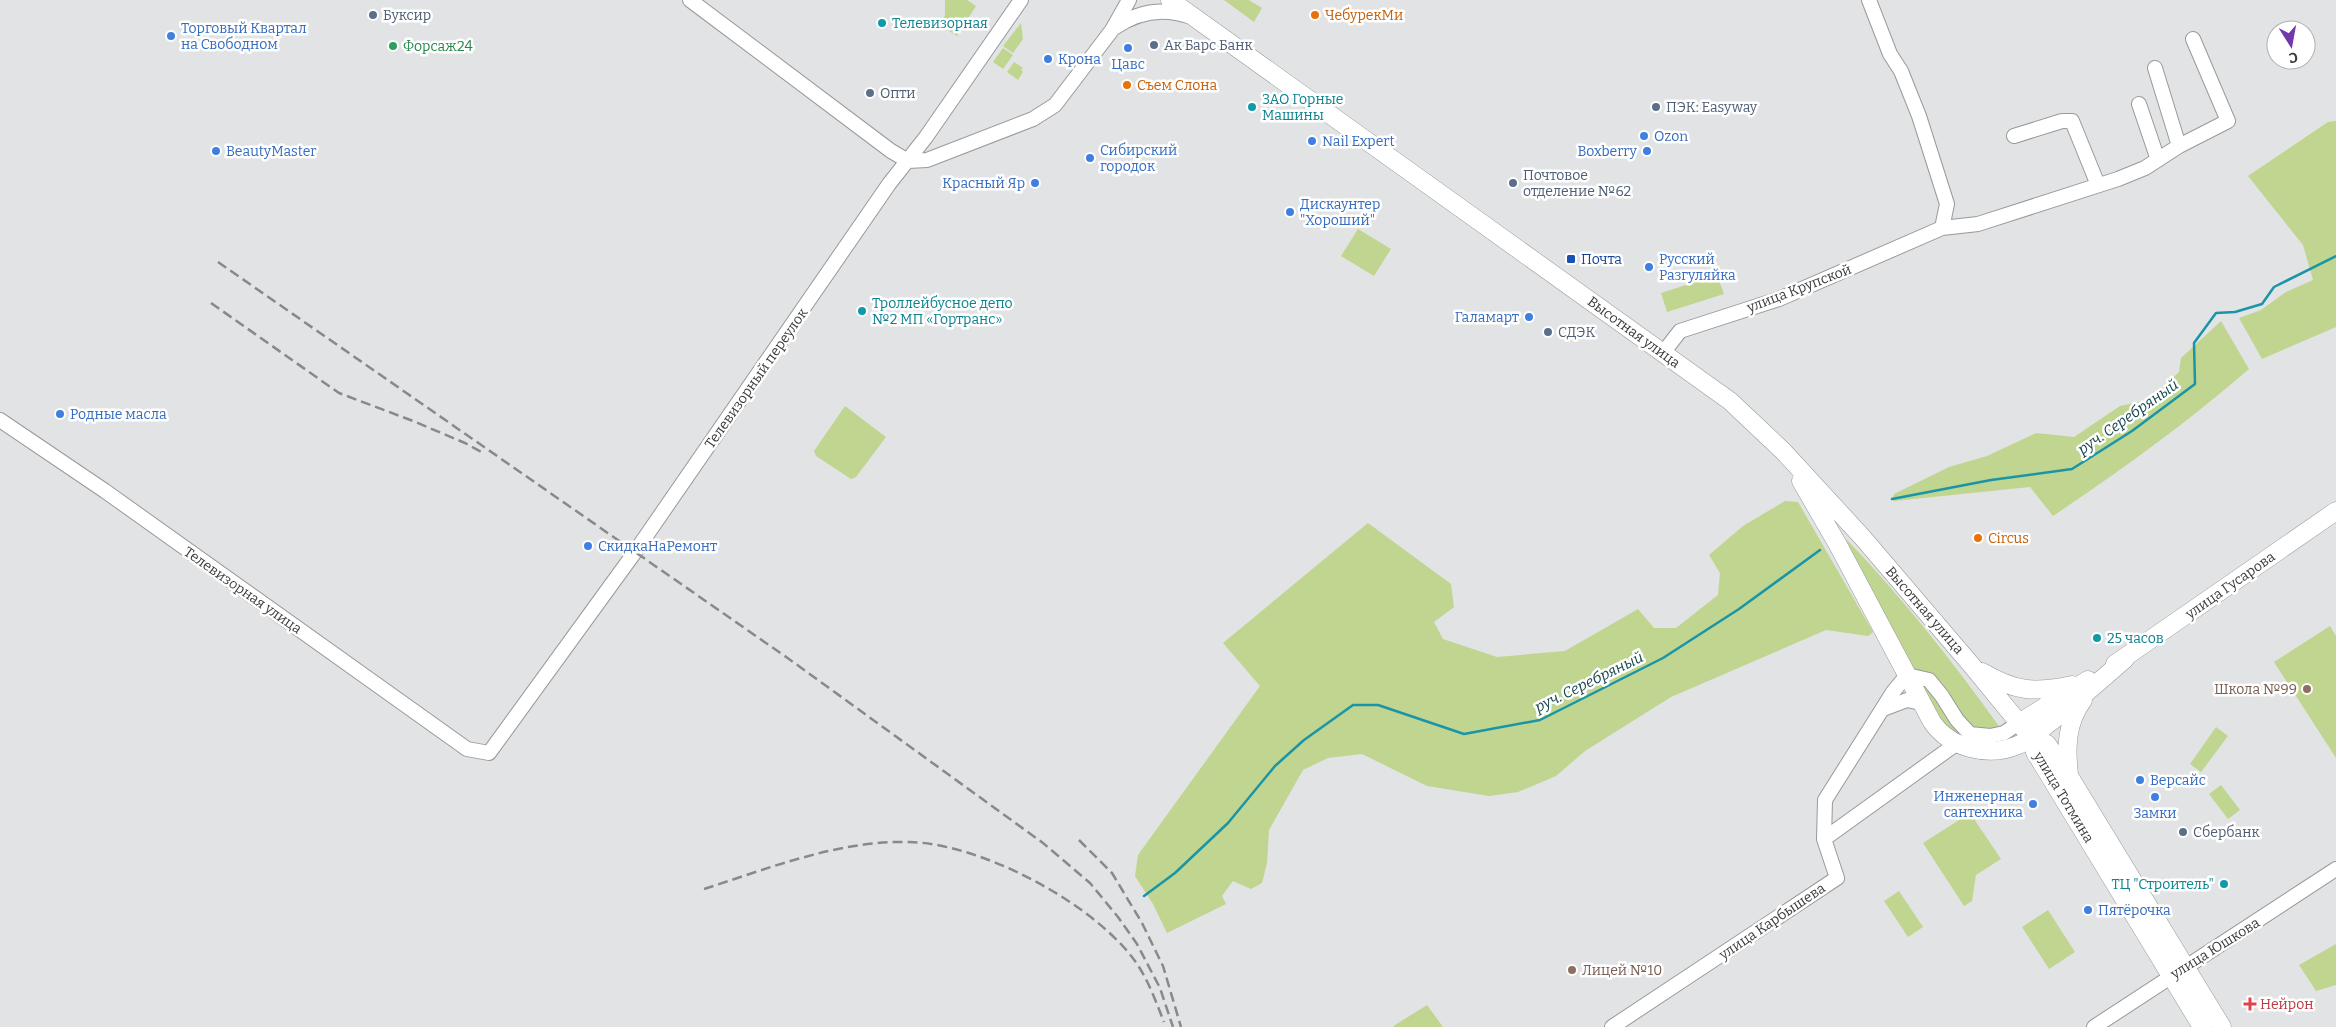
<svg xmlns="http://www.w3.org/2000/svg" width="2336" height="1027" font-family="Bitter,serif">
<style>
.green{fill:#c0d58f}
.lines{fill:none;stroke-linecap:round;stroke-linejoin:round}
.stream{stroke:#1995a7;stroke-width:2.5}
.minor-casing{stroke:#98999a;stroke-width:16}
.major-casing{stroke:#98999a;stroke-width:19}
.minor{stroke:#fff;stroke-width:14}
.major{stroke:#fff;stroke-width:18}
.rail{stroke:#89898a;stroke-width:2.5;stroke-dasharray:10 5;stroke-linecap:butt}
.service-dot{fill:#5c6f8a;stroke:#fff;stroke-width:2}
.food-dot{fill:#e8710a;stroke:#fff;stroke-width:2}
.culture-dot{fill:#0f9aa8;stroke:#fff;stroke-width:2}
.shop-dot{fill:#3f7fe0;stroke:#fff;stroke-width:2}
.leisure-dot{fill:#2e9e5b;stroke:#fff;stroke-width:2}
.transit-dot{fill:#1a4fb4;stroke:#fff;stroke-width:2}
.education-dot{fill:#8d6e63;stroke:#fff;stroke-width:2}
.health-dot{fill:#e0444e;stroke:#fff;stroke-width:2}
.labels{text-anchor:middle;stroke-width:5;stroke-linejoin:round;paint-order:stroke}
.service-label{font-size:14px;fill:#4e5e75;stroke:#fff;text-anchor:start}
.food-label{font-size:14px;fill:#c56008;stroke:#fff;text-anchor:start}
.culture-label{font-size:14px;fill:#0d838f;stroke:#fff;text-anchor:start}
.shop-label{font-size:14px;fill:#366cbe;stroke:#fff;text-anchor:start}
.leisure-label{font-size:14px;fill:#27864d;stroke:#fff;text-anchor:start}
.transit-label{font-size:14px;fill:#164399;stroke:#fff;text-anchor:start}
.street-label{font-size:14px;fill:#3b3b3c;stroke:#fff}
.education-label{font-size:14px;fill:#785e54;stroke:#fff;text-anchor:end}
.health-label{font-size:14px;fill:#be3a42;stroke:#fff;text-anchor:start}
.water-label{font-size:15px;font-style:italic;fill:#16474f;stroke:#fff}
</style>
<rect width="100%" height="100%" fill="#e2e3e4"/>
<path class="green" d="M945 0H967L976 6 957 36 938 24 945 15Z
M1224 0H1249L1262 8 1254 22Z
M1021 23 1023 39 1013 53 1003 46Z
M1003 48 1013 55 1003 69 993 62Z
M1014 62 1023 68 1021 70 1023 72 1018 80 1007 72Z
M2336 121V327L2262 359 2239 318 2261 310 2286 292 2313 280 2303 245 2248 176 2328 122Z
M1358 229 1391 249 1374 276 1341 256Z
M1717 275 1724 294 1667 312 1661 293Z
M2221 321 2249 369C2187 423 2121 470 2053 516L2030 487 1894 501 1892 499 1894 494 1949 467 1987 456 2036 433 2074 437 2120 406 2149 400 2179 372 2181 358Z
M845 406 886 437 856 477 851 479 816 456 814 451Z
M1785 501 1798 502 1873 632 1868 636 1826 630 1671 697 1585 751 1556 776 1518 792 1489 796 1427 786 1362 754 1328 758 1303 770 1269 830 1267 863 1262 883 1251 889 1233 881 1222 896 1226 904 1167 933 1153 904 1135 876 1138 855 1260 686 1223 643 1368 523 1451 584 1454 607 1434 622 1443 639 1497 657 1565 651 1638 609 1654 628H1676L1718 595 1720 573 1709 555 1743 526Z
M1846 539C1903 598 1953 662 2001 729L1995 730 1967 727 1941 684 1928 672H1914L1860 570Z
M2330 626 2336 636V758L2274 662Z
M1922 685 1928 687 1953 723 2007 738 2009 741 1982 745 1947 730Z
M2216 727 2228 736 2201 772 2190 764Z
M2221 785 2240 810 2228 819 2209 794Z
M1970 813 2001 859 1976 875 1972 901 1964 906 1923 843Z
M1899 891 1923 927 1908 937 1884 901Z
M2048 910 2075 952 2049 969 2022 927Z
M2336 944V985L2316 991 2299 965Z
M1427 1005 1443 1027H1393L1395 1025Z"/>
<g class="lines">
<path class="stream" d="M1892 499 1991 480 2072 469 2132 431 2195 384 2194 343 2216 313 2235 312 2262 304 2274 287 2336 256
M1144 896 1175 873 1228 823 1275 766 1304 740 1353 705H1378L1464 734 1540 720 1663 658 1739 609 1820 550"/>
<g class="minor-casing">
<path id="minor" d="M690 0 891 151 908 161 927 160 1033 119 1055 105 1112 30 1129 0
M1114 28C1137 12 1161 7 1188 16
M2155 68 2179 146
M2139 104 2158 160
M2014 136 2062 121H2072L2098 185
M1942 228 1978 224 2118 179 2145 168 2179 146 2228 121 2193 39
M1663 353 1680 331 1779 299 1942 228 1947 204 1919 116 1901 71 1890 54 1869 0
M0 420 105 491 467 749 489 753 635 552 889 184 926 137 1021 0
M1883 709 1907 700 1921 703
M1824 839 1956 744
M1612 1027 1837 878 1824 839 1825 800 1893 692 1907 675 1929 680 1942 696 1957 720 1970 734 1990 736 2004 733 2019 723
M2094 1027 2336 869"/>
</g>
<g class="major-casing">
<path id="major" d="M1170 0 1730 401 1783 451 1863 538 1973 667 2019 723 2031 737 2047 744 2069 776 2222 1027
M1801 481 1838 545 1932 722C1950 748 1988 758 2018 745 2030 740 2041 729 2052 721 2077 701 2101 680 2125 659
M2115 664 2336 511
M1982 672C2016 692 2035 693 2072 685
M2019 723 2088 680
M2031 737 2035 752 2202 1027
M2069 775C2066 748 2066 723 2083 700"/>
</g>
<use href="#minor" class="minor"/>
<use href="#major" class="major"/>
<path class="rail" d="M218 262 789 659 1043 843 1090 883 1118 917 1137 944 1160 988 1173 1027
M211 303 339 393 413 421 465 443 485 454
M1079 840 1112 873 1142 923 1163 966 1181 1027
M704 889C770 868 839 840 910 842 982 844 1093 903 1135 961 1148 979 1156 1002 1164 1022"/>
</g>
<g class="service-dot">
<circle cx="373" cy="15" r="5"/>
<circle cx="1154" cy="45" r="5"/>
<circle cx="870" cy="93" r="5"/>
<circle cx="1656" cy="107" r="5"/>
<circle cx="1513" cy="183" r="5"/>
<circle cx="1548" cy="332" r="5"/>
<circle cx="2183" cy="832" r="5"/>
</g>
<g class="food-dot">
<circle cx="1315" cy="15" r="5"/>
<circle cx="1127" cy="85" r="5"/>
<circle cx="1978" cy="538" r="5"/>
</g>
<g class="culture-dot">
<circle cx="882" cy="23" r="5"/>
<circle cx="1252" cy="107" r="5"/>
<circle cx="862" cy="311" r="5"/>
<circle cx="2097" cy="638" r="5"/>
<circle cx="2224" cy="884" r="5"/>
</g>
<g class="shop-dot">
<circle cx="171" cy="36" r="5"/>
<circle cx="1128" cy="48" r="5"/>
<circle cx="1048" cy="59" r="5"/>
<circle cx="1644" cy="136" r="5"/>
<circle cx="1312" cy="141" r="5"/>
<circle cx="216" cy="151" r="5"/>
<circle cx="1647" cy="151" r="5"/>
<circle cx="1090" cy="158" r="5"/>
<circle cx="1035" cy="183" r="5"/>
<circle cx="1290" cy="212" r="5"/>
<circle cx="1649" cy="267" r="5"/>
<circle cx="1529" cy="317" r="5"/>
<circle cx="60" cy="414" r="5"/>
<circle cx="588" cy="546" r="5"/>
<circle cx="2140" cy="780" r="5"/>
<circle cx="2155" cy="797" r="5"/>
<circle cx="2033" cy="804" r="5"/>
<circle cx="2088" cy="910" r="5"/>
</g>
<circle class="leisure-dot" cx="393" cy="46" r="5"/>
<rect class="transit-dot" x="1566" y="254" width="10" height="10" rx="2.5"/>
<g class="education-dot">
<circle cx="2307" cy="689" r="5"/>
<circle cx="1572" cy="970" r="5"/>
</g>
<path class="health-dot" d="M2247.5 996.5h5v5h5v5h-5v5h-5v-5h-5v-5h5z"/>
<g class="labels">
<g class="service-label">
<text x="383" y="20">Буксир</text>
<text x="1164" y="50">Ак Барс Банк</text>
<text x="880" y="98">Опти</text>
<text x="1666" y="112">ПЭК: Easyway</text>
<text x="1523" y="180">Почтовое<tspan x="1523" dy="16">отделение №62</tspan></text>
<text x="1558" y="337">СДЭК</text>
<text x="2193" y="837">Сбербанк</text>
</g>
<g class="food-label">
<text x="1325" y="20">ЧебурекМи</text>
<text x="1137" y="90">Съем Слона</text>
<text x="1988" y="543">Circus</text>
</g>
<g class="culture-label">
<text x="892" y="28">Телевизорная</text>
<text x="1262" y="104">ЗАО Горные<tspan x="1262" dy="16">Машины</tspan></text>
<text x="872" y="308">Троллейбусное депо<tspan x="872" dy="16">№2 МП «Гортранс»</tspan></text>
<text x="2107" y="643">25 часов</text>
<text x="2214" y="889" text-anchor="end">ТЦ "Строитель"</text>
</g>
<g class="shop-label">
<text x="181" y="33">Торговый Квартал<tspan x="181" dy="16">на Свободном</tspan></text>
<text x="1058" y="64">Крона</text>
<text x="1128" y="69" text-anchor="middle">Цавс</text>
<text x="1654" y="141">Ozon</text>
<text x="1322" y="146">Nail Expert</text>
<text x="1100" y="155">Сибирский<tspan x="1100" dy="16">городок</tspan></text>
<text x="226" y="156">BeautyMaster</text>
<text x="1637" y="156" text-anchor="end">Boxberry</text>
<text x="1025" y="188" text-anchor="end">Красный Яр</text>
<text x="1300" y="209">Дискаунтер<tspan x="1300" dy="16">"Хороший"</tspan></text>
<text x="1659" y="264">Русский<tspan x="1659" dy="16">Разгуляйка</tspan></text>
<text x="1519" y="322" text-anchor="end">Галамарт</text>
<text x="70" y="419">Родные масла</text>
<text x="598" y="551">СкидкаНаРемонт</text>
<text x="2150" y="785">Версайс</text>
<text x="2023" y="801" text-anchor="end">Инженерная<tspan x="2023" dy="16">сантехника</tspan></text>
<text x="2155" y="818" text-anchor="middle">Замки</text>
<text x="2098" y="915">Пятёрочка</text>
</g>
<g class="leisure-label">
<text x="403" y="51">Форсаж24</text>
</g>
<g class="transit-label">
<text x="1581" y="264">Почта</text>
</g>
<g class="street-label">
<text transform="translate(1799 288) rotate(-21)" y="5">улица Крупской</text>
<text transform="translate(1634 332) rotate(36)" y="5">Высотная улица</text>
<text transform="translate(756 378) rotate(-55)" y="5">Телевизорный переулок</text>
<text transform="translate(2230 585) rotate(-35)" y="5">улица Гусарова</text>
<text transform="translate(243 590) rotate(35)" y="5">Телевизорная улица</text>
<text transform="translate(1925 610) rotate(49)" y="5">Высотная улица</text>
<text transform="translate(2064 797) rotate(59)" y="5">улица Тотмина</text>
<text transform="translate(1772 921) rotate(-34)" y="5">улица Карбышева</text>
<text transform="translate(2215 948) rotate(-32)" y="5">улица Юшкова</text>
</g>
<g class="education-label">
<text x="2297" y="694">Школа №99</text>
<text x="1582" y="975" text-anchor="start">Лицей №10</text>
</g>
<g class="health-label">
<text x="2260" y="1009">Нейрон</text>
</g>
<g class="water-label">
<text transform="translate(2128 417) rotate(-35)" y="5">руч. Серебряный</text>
<text transform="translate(1589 682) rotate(-26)" y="5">руч. Серебряный</text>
</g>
</g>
<g transform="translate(2291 45) rotate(169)"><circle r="24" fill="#ffffff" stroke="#b1b1b1"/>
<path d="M0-4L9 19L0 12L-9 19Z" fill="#7237ad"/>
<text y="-8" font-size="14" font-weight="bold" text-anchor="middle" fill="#3b3b3c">С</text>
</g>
</svg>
